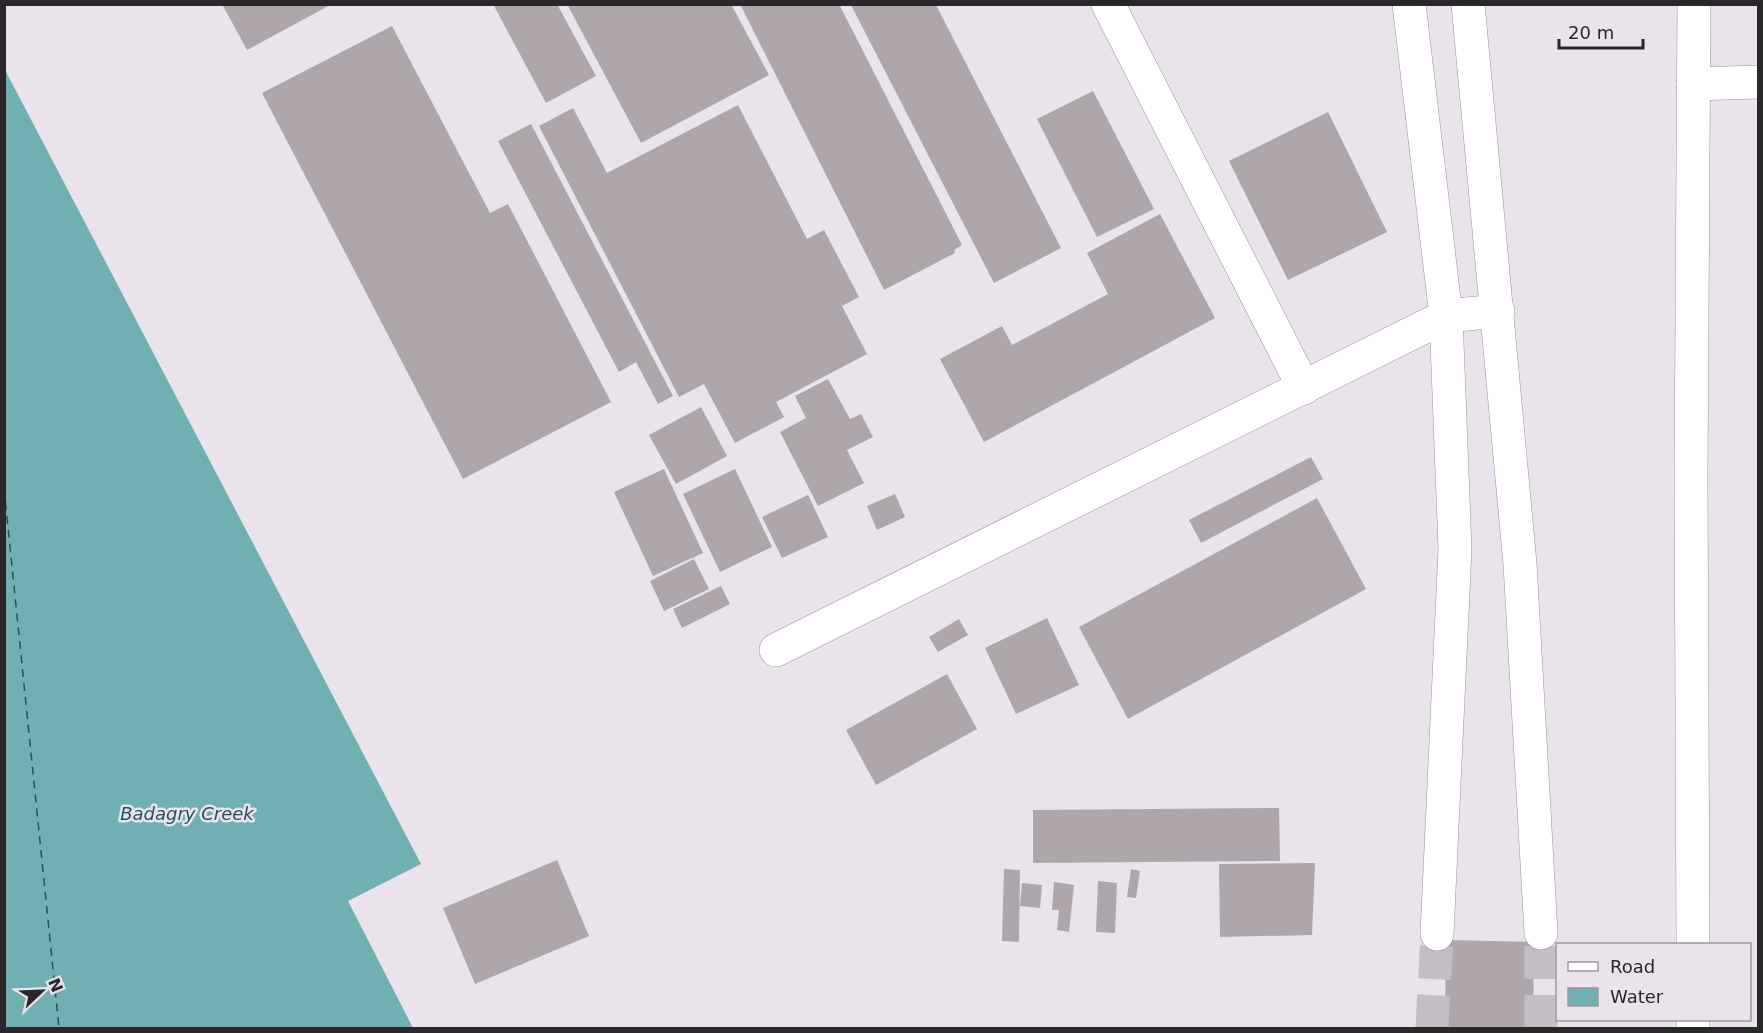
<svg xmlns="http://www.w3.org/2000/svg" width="1763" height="1033" viewBox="0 0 1763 1033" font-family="'DejaVu Sans',sans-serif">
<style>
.water{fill:#70b0b3}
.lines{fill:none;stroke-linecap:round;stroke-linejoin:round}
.ferry{stroke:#1e5558;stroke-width:1.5;stroke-dasharray:8 6;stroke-linecap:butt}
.building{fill:#afa6ac}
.minor-tunnel{stroke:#c4bdc4;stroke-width:33;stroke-dasharray:33 16;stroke-linecap:butt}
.minor-casing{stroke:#989199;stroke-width:34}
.minor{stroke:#fff;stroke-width:33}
.labels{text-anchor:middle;stroke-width:5;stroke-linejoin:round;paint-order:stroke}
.water-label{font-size:18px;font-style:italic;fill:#1e5558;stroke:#eae3eb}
</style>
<rect width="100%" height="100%" fill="#eae3eb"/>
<polygon class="water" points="4,68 421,864 348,901 413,1028 5,1028"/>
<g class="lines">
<polyline class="ferry" points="4,488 59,1028"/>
</g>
<g class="building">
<polygon points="222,4 332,4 247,50"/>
<polygon points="493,4 557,4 596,76 546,103"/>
<polygon points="567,4 731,4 769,75 641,143"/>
<polygon points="740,4 839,4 962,245 954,250 955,253 884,290"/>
<polygon points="851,5 936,5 1061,248 994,283"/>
<polygon points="392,26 490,213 508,204 611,402 463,479 262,93"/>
<polygon points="1093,91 1154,209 1097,237 1037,119"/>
<polygon points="738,105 807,239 824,230 859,297 842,306 867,354 776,402 784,417 735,443 704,384 679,397 539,126 573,108 607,173"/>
<polygon points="1328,112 1387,232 1288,280 1229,161"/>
<polygon points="531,124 673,396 658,404 636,362 619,372 498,141"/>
<polygon points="1160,214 1215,318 984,442 940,359 1002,326 1012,345 1108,294 1087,253"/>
<polygon points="828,379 850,419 861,414 873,437 847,450 864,483 818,506 780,432 806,418 795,396"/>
<polygon points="701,407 727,456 676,484 649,435"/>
<polygon points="1311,457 1323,479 1201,543 1189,520"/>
<polygon points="664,469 703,553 653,576 614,492"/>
<polygon points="735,469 772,547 720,572 683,494"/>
<polygon points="895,494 905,517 877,530 867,506"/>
<polygon points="808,495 828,537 782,558 762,517"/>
<polygon points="1317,498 1366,589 1128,719 1079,627"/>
<polygon points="694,559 709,589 664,611 650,581"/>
<polygon points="721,586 730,604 682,628 673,609"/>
<polygon points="1047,618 1079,685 1016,714 985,648"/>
<polygon points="959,619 968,635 938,652 929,637"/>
<polygon points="947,674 977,729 876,785 846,730"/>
<polygon points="1279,808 1280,861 1033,863 1033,810"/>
<polygon points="557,860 589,936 475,984 443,908"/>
<polygon points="1315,863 1312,935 1220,937 1219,864"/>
<polygon points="1004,869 1020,870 1019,942 1002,941"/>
<polygon points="1131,869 1140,871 1136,898 1127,897"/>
<polygon points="1098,881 1117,883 1115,933 1096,932"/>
<polygon points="1054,882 1074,885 1069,932 1057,930 1059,910 1052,910"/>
<polygon points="1022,883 1042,885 1040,908 1020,906"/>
<polygon points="1446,940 1534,942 1533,1028 1445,1028"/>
</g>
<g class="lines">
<g class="minor-tunnel">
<polyline points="1432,1028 1437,934"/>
<polyline points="1541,1028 1541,933"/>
</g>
<defs>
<g id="minor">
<polyline points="1108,4 1304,388"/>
<polyline points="1409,4 1446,316 1455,549 1437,934"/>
<polyline points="1468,4 1520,564 1541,933"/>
<polyline points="1693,84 1758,82"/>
<polyline points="776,650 1446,316 1498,311"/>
<polyline points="1693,944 1691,477 1694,4"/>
<polyline points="1693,1020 1693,1028"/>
</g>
</defs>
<use href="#minor" class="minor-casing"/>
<use href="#minor" class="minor"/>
</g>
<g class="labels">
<g class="water-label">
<text x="187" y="820">Badagry Creek</text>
</g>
</g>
<rect width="1763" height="1033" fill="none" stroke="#2a272a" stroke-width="12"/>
<rect x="1556" y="943" width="195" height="78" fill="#eae3eb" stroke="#9d989e" stroke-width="1.5"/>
<rect x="1568" y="962" width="30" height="9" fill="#ffffff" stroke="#9d989e" stroke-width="1.5"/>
<text x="1610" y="973" font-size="18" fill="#2a272a">Road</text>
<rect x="1568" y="988" width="30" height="18" fill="#70b0b3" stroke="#9d989e" stroke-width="1.5"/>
<text x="1610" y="1003" font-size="18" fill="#2a272a">Water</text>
<g transform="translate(42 991) rotate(67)" stroke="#eae3eb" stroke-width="4.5" paint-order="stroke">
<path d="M0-4.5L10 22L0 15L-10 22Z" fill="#2a272a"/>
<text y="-9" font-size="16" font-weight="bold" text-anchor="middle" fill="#2a272a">N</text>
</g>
<path d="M1559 39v9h84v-9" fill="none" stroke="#2a272a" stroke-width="3"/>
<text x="1568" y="39" font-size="18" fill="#2a272a" stroke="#eae3eb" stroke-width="4.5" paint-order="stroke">20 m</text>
</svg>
